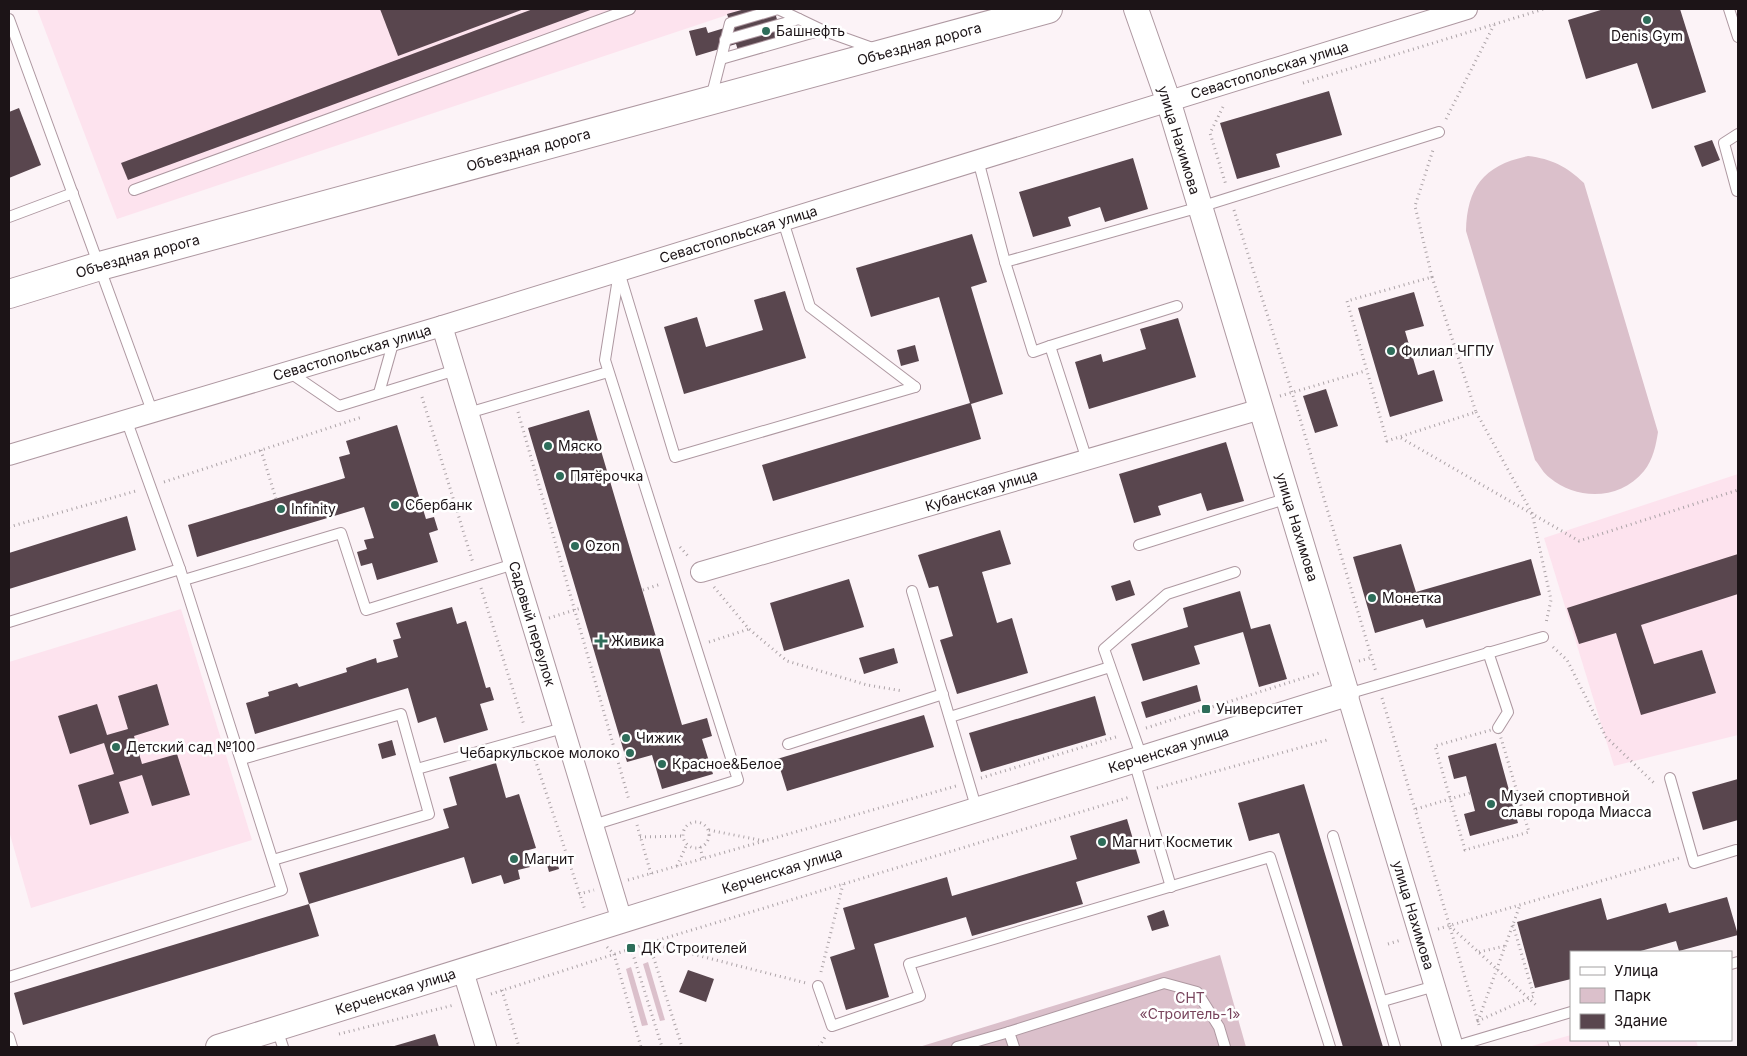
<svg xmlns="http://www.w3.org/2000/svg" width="1747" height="1056" viewBox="0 0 1747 1056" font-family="Inter,sans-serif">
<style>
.built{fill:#fde3ee}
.green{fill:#dbc0cb}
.building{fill:#59464e}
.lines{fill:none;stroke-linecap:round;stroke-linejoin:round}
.service-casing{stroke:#ae98a1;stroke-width:12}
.minor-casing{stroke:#ae98a1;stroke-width:22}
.tertiary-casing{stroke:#ae98a1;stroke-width:26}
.primary-casing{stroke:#ae98a1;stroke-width:30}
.path{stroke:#aca3a7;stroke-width:3;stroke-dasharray:1 4;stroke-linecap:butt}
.service{stroke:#fff;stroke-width:10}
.minor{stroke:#fff;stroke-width:20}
.tertiary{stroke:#fff;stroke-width:24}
.primary{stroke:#fff;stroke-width:28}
.poi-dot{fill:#2e6d5a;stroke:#fff;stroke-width:2}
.labels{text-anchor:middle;stroke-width:5;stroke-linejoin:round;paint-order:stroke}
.poi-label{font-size:14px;fill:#1c1417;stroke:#fff;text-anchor:start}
.street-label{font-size:14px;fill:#1c1417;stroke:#fff}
.park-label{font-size:14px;fill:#79455d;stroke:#fff}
</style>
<rect width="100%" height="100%" fill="#fcf3f7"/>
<g class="built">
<polygon points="37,9 745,9 117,219"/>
<polygon points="1738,474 1738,735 1614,766 1544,538"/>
<polygon points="181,609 252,840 31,908 9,831 9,662"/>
<polygon points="1571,1035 1571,1040 1696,1040 1698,1047 1528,1047"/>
</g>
<g class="green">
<path d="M 1528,156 C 1552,159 1566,166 1584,183 L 1658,432 C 1656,445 1653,460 1644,471 C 1620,500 1578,501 1550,478 C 1544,474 1540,466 1535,460 L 1466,231 C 1467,187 1484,165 1528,156 Z"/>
<polygon points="1220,955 1246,1047 919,1047"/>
<polygon points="648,962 665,1020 660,1021 643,964"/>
<polygon points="631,967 648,1025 642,1026 626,969"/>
</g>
<g class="building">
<polygon points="380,9 524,9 398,56"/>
<polygon points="533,9 593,9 128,180 121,163"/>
<polygon points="745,9 774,9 784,44 740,57 736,44 696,56 689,31 706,27 708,33 731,26 727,14"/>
<polygon points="1604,9 1680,9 1706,92 1652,109 1637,63 1586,79 1568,20"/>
<polygon points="1329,91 1342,135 1276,154 1280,167 1237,179 1220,123"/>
<polygon points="19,108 41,165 9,178 9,112"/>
<polygon points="1712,140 1720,160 1702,167 1694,146"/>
<polygon points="1133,158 1148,209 1105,222 1100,207 1068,217 1071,226 1033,237 1019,192"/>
<polygon points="972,234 987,282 971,287 1003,394 971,404 981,439 773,501 762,465 970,403 939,297 871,317 856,268"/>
<polygon points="785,291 806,358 684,394 664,327 697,317 706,347 763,330 754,300"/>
<polygon points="1414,292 1424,326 1405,331 1418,375 1434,370 1443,401 1390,417 1358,308"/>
<polygon points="1178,318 1196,377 1089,409 1075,362 1101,354 1103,362 1146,349 1140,329"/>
<polygon points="915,345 919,361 901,366 897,350"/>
<polygon points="1326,389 1338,426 1315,433 1303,396"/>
<polygon points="589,410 682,725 707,718 712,736 702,739 713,774 662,789 652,755 627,762 528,428"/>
<polygon points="397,425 426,519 434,517 438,530 429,533 438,562 377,580 372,563 361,566 357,552 367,549 364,540 374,538 364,507 197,557 188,525 345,478 339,457 350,454 346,441"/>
<polygon points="1226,442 1244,501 1207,511 1201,493 1158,506 1161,515 1134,523 1119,474"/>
<polygon points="127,516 136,550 9,589 9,553"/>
<polygon points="1000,530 1011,564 982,572 997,623 1012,618 1028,673 957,694 940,640 953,636 938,586 929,588 918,555"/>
<polygon points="1401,544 1416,592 1531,559 1541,595 1426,628 1423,619 1375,633 1353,557"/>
<polygon points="1738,554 1738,594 1641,625 1654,664 1702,650 1716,693 1641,715 1616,633 1579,644 1567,608"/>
<polygon points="849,579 864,627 784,651 770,603"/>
<polygon points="1130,580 1135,595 1116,601 1111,586"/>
<polygon points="1240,591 1251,629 1270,624 1287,679 1259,687 1243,632 1194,646 1200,664 1143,681 1131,644 1188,627 1183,608"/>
<polygon points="452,607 457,624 466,621 486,688 490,687 494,700 480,704 488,730 444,743 436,717 418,723 408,688 255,734 246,703 269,696 268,692 297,683 299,687 347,672 346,668 376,658 377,663 398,657 393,640 401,638 396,623"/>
<polygon points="894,648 898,663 864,674 859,658"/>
<polygon points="157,684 169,725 134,736 142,764 177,754 190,795 152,806 142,775 119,782 129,813 90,825 78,785 114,774 104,743 70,754 58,716 97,704 107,735 128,729 118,696"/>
<polygon points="1197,685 1201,701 1146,718 1141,702"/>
<polygon points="1095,696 1106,735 981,772 969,733"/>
<polygon points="924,715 934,747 787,791 777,759"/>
<polygon points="392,740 396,755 382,759 378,744"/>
<polygon points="1496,743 1518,823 1470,836 1464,814 1475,811 1466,776 1454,779 1448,756"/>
<polygon points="496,763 506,798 519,794 536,848 525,851 530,867 518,870 520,879 504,884 501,875 472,884 464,857 309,904 299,873 449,828 443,809 457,805 449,777"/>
<polygon points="1738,779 1738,820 1703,830 1692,792"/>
<polygon points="1304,784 1383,1047 1343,1047 1279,833 1249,841 1238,803"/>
<polygon points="1127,819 1140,863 1076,882 1083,904 972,936 966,917 874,944 889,997 846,1010 830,957 855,949 843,908 947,877 952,896 1077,859 1070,836"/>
<polygon points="556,858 559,869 549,872 546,861"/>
<polygon points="1727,897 1738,935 1679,951 1676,941 1637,952 1571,952 1571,979 1535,988 1517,922 1601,898 1607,920 1666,903 1669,913"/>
<polygon points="309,904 319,936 23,1025 14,993"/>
<polygon points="1164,910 1169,926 1152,931 1147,916"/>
<polygon points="688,970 714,979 706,1002 679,992"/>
<polygon points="435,1034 439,1047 391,1047"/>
</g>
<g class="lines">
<defs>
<g id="service">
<polyline points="1729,9 1738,37"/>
<polyline points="9,19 152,411"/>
<polyline points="725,40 799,19"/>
<polyline points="721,59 822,30"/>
<polyline points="711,98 730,23 778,9 822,30 875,49"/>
<polyline points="978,160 1005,262 1033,352 1050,346 1087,460"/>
<polyline points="134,190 630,9"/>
<polyline points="1737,191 1724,143 1738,134"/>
<polyline points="9,217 73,193"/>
<polyline points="783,221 810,307 915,387"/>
<polyline points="1005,262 1200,207 1439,132"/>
<polyline points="620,275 675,457 915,387"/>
<polyline points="1050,346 1177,306"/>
<polyline points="289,372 339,406 456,370"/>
<polyline points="379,393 394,340"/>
<polyline points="468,413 608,372"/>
<polyline points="1139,545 1288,498"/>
<polyline points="184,580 341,533 366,610 514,564"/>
<polyline points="912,591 977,810"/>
<polyline points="9,622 180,569 126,419"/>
<polyline points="1488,652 1508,712 1498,728"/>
<polyline points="1347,694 1543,637"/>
<polyline points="950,717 1110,667"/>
<polyline points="788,744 943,694"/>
<polyline points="1142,758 1104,649 1167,594 1235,572"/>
<polyline points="242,759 401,714 429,814 273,860"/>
<polyline points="1134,761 1171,887"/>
<polyline points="417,769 563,728"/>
<polyline points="1670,778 1694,863 1736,850"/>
<polyline points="593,825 738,780 605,360 619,272"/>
<polyline points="1333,836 1395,1047"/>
<polyline points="1731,964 1738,962"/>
<polyline points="9,977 282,890 180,569"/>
<polyline points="818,986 832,1026 920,996 909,964 1270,857 1330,1047"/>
<polyline points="1383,1001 1435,986"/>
<polyline points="277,1029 283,1047"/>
<polyline points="9,1037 12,1047"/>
<polyline points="1613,1040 1615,1047"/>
<polyline points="957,1047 1009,1032"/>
<polyline points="1014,1047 1009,1032 1164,983 1197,992 1219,1027 1225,1047"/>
<polyline points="1453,1047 1571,1012"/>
</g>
<g id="minor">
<path id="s1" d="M 442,326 L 622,921"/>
<path id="s2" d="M 9,455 L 442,326 L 1467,9"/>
<path id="s3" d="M 701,572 L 1261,409"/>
<path id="s4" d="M 1347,694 L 1453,1047"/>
<polyline points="463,971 486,1047"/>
</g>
<g id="tertiary">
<path id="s5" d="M 218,1047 L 1347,694 L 1168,100 L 1136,9"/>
</g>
<g id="primary">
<path id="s6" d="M 9,294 L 100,266 L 1048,9"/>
</g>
</defs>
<use href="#service" class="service-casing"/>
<use href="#minor" class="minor-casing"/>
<use href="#tertiary" class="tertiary-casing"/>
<use href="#primary" class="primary-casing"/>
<g class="path">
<polyline points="1303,83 1544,9"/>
<polyline points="1223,107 1210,133 1226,185"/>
<polyline points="1446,119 1494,25"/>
<polyline points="1234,210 1292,392 1376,672"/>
<polygon points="1432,277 1476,412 1387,441 1347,301"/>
<polyline points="1432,277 1415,206 1433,150"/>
<polyline points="1280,396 1365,371"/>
<polyline points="422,397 473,563"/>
<polyline points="518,412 629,800"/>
<polyline points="1476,412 1532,513 1551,600 1546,623"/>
<polyline points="1401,438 1579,541 1738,490"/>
<polyline points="261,450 276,499"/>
<polyline points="164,482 362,417"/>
<polyline points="9,527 136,491"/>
<polyline points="680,547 689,557"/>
<polyline points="714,587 749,629 787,661 867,685 903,691"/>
<polyline points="481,588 524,725"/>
<polyline points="643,590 661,584"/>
<polyline points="549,618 581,608"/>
<polyline points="709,642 749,629"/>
<polyline points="1553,647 1567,660 1606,737 1654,783"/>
<polyline points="1359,661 1373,657"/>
<polyline points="1382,698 1479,1025"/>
<polyline points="1146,728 1319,673"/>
<polygon points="1498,728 1529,832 1465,850 1435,746"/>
<polyline points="532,750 585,910"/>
<polyline points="981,778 1119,736"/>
<polyline points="1157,788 1327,740"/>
<polyline points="1416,809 1470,793"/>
<circle cx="696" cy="835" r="13"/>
<polyline points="637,825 651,874"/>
<polyline points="709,830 764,841"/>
<polyline points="640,837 683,836"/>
<polyline points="700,847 703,858"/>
<polyline points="677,866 687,844"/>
<polyline points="628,880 956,786"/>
<polyline points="579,894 594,890"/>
<polyline points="1513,925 1534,996 1478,1021 1520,905"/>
<polyline points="1450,926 1537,1006"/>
<polyline points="1438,929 1679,858"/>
<polyline points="649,943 806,983"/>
<polyline points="649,943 682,1047"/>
<polyline points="1388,944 1401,940"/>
<polyline points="607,947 614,954 641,1047"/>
<polyline points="631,948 662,1047"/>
<polyline points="1479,952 1505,946"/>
<polyline points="821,972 843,884"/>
<polyline points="502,990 519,1047"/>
<polyline points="491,994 649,943 1130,797"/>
<polyline points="339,1034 454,1005"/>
<polyline points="819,1047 825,1037"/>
</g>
<use href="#service" class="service"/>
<use href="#minor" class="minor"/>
<use href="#tertiary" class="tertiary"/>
<use href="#primary" class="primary"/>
</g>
<g class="poi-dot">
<circle cx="1647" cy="20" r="5"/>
<circle cx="766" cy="31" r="5"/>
<circle cx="1391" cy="351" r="5"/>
<circle cx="548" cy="446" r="5"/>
<circle cx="560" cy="476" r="5"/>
<circle cx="395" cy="505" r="5"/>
<circle cx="281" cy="509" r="5"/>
<circle cx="575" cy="546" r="5"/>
<circle cx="1372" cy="598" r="5"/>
<path d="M598.5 633.5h5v5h5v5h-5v5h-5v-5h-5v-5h5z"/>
<rect x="1201" y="704" width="10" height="10" rx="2.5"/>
<circle cx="626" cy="738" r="5"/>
<circle cx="116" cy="747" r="5"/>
<circle cx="630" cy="753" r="5"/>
<circle cx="662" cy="764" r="5"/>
<circle cx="1491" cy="804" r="5"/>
<circle cx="1102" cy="842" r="5"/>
<circle cx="514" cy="859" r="5"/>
<rect x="626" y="943" width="10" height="10" rx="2.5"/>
</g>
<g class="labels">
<g class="poi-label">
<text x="776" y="36">Башнефть</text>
<text x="1647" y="41" text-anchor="middle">Denis Gym</text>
<text x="1401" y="356">Филиал ЧГПУ</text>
<text x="558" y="451">Мяско</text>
<text x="570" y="481">Пятёрочка</text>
<text x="405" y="510">Сбербанк</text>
<text x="291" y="514">Infinity</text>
<text x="585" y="551">Ozon</text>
<text x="1382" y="603">Монетка</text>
<text x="611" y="646">Живика</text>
<text x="1216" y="714">Университет</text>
<text x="636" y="743">Чижик</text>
<text x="126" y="752">Детский сад №100</text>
<text x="620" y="758" text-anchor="end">Чебаркульское молоко</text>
<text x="672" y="769">Красное&amp;Белое</text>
<text x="1501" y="801">Музей спортивной<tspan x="1501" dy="16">славы города Миасса</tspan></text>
<text x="1112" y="847">Магнит Косметик</text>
<text x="524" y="864">Магнит</text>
<text x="641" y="953">ДК Строителей</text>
</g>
<g class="street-label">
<text dy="5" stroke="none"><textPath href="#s6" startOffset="944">Объездная дорога</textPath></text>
<text dy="5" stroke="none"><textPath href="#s2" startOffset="1318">Севастопольская улица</textPath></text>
<text transform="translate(1179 140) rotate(73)" y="5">улица Нахимова</text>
<text dy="5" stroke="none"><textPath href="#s6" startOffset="539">Объездная дорога</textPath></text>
<text dy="5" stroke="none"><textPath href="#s2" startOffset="762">Севастопольская улица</textPath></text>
<text dy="5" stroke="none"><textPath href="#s6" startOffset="134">Объездная дорога</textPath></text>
<text dy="5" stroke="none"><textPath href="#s2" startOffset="358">Севастопольская улица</textPath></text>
<text dy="5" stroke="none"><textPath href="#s3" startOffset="292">Кубанская улица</textPath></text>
<text transform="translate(1297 527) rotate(73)" y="5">улица Нахимова</text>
<text dy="5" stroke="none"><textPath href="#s1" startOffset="311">Садовый переулок</textPath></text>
<text dy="5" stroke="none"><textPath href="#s5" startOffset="996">Керченская улица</textPath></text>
<text dy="5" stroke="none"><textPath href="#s5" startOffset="591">Керченская улица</textPath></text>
<text dy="5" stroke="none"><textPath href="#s4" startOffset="231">улица Нахимова</textPath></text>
<text dy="5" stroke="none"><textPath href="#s5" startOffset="186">Керченская улица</textPath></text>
</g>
<g class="park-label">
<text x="1190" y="1003">СНТ<tspan x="1190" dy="16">«Строитель-1»</tspan></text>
</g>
</g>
<rect width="1747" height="1056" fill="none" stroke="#1c1417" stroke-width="20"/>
<rect x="1570" y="951" width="162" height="90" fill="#ffffff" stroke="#a4a1a2"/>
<rect x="1580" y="967" width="25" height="8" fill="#ffffff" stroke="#a4a1a2"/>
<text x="1614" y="976" font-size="15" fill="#1c1417">Улица</text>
<rect x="1580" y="988" width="25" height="15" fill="#dbc0cb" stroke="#a4a1a2"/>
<text x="1614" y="1001" font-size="15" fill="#1c1417">Парк</text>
<rect x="1580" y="1014" width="25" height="15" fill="#59464e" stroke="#a4a1a2"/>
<text x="1614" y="1026" font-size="15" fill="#1c1417">Здание</text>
</svg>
